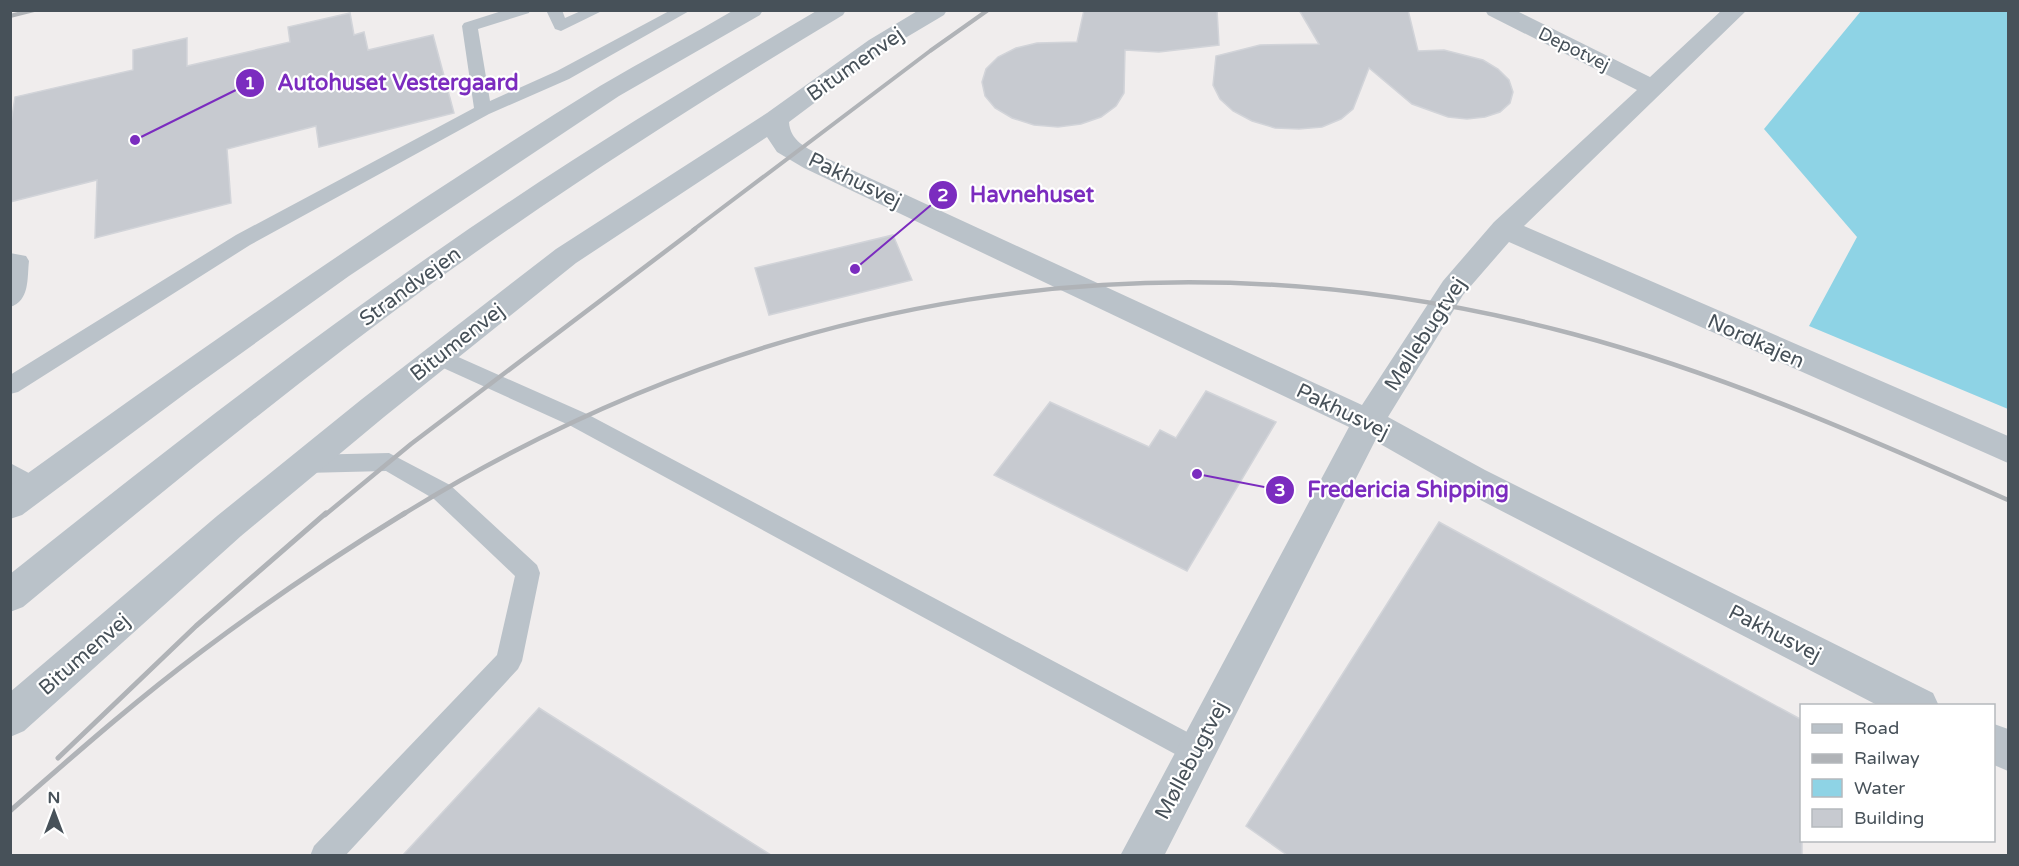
<svg xmlns="http://www.w3.org/2000/svg" width="2019" height="866" viewBox="0 0 2019 866" font-family="'Varela Round',sans-serif">
<style>
.water{fill:#8ed3e5}
.building{fill:#c7cad0;stroke:#d2d4d9;stroke-width:1.5}
.lines{fill:none;stroke-linecap:round;stroke-linejoin:round}
.service{fill:#bac2c9;fill-rule:evenodd}
.minor{fill:#bac2c9;fill-rule:evenodd}
.tertiary{fill:#bac2c9;fill-rule:evenodd}
.rail-far2{stroke:#b0b3b7;stroke-width:4}
.rail-far1{stroke:#b0b3b7;stroke-width:4.5}
.rail{stroke:#b0b3b7;stroke-width:5}
.labels{text-anchor:middle;stroke-width:4.5;stroke-linejoin:round;paint-order:stroke}
.far-street-label{font-size:18px;fill:#475159;stroke:#fff}
.street-label{font-size:21px;fill:#475159;stroke:#fff}
.leader{fill:none;stroke:#7b2cbf;stroke-width:2}
.callout-dot{fill:#7b2cbf;stroke:#fff;stroke-width:2}
.mark-label{font-size:18px;text-anchor:middle;font-weight:bold;fill:#fff}
.callout-label{font-size:22px;text-anchor:middle;font-weight:bold;fill:#7b2cbf;stroke:#fff;stroke-width:4.5;stroke-linejoin:round;paint-order:stroke}
</style>
<rect width="100%" height="100%" fill="#f0eded"/>
<polygon class="water" points="1861,11 2008,11 2008,409 1809,326 1857,237 1764,129"/>
<g class="building">
<polygon points="1084,10 1217,10 1219,45 1159,52 1125,50 1124,93 1116,106 1101,117 1081,124 1058,127 1034,125 1012,118 995,108 985,96 982,82 986,69 998,57 1016,48 1037,43 1077,42"/>
<polygon points="1299,10 1408,10 1418,51 1444,50 1483,60 1498,69 1509,80 1513,92 1510,103 1500,112 1485,117 1467,119 1448,117 1412,104 1369,68 1353,109 1341,119 1322,127 1299,129 1275,128 1252,121 1233,111 1220,99 1213,85 1216,56 1260,45 1319,44"/>
<polygon points="350,13 354,35 364,32 368,50 433,35 454,113 319,147 316,126 227,149 231,203 95,238 97,180 10,202 10,130 15,97 133,70 133,50 187,38 187,66 290,42 288,27"/>
<polygon points="893,235 912,280 769,315 755,268"/>
<polygon points="1206,391 1276,422 1187,571 994,475 1050,402 1149,447 1160,430 1176,438"/>
<polygon points="1439,522 1802,720 1802,855 1287,855 1246,826"/>
<polygon points="539,708 771,855 403,855"/>
</g>
<g class="lines">
<g class="service">
<polygon points="505,10 530,10 529,13 478,29 490,101 557,71 671,10 691,10 569,79 489,114 250,245 18,392 10,394 10,375 236,235 474,108 462,26 464,23"/>
<polygon points="546,10 562,10 565,18 583,10 604,10 561,31 555,29"/>
<path d="M 10,253 L 26,256 L 29,261 C 27,278 30,301 10,307 Z"/>
<polygon points="438,348 587,414 1206,742 1210,751 1206,760 1196,764 1186,760 571,426 430,362 427,356 430,350"/>
<polygon points="389,453 450,485 537,565 540,573 522,661 518,669 345,856 310,856 314,846 497,655 515,576 434,499 386,471 305,473 297,471 294,464 297,457 305,455"/>
<polygon points="10,463 42,480 46,487 42,494 34,497 10,484"/>
</g>
<g class="minor">
<path d="M 919,10 L 947,10 L 944,15 L 885,50 L 789,122 C 790,141 807,148 822,156 L 1362,405 L 1443,281 L 1494,222 L 1637,90 L 1488,15 L 1485,10 L 1515,10 L 1650,77 L 1722,10 L 1747,10 L 1524,226 L 2008,436 L 2008,463 L 1509,242 L 1463,295 L 1388,417 L 1485,470 L 1933,693 L 1939,706 L 1879,706 L 1461,490 L 1375,441 L 1164,856 L 1120,856 L 1349,427 L 804,168 L 777,152 L 767,137 L 576,263 L 384,417 L 241,536 L 24,731 L 10,737 L 10,692 L 217,516 L 362,399 L 556,249 L 767,113 L 869,40 Z"/>
<polygon points="1994,724 2008,729 2008,771 1994,765"/>
</g>
<g class="tertiary">
<path d="M 734,10 L 763,10 L 760,15 L 619,96 L 349,276 L 190,390 L 22,515 L 10,519 L 10,486 C 203,347 398,211 600,86 C 644,60 690,36 734,10 Z"/>
<path d="M 818,10 L 846,10 L 843,15 C 705,98 569,185 438,279 C 295,383 159,494 23,607 L 10,612 L 10,574 C 143,468 277,363 417,265 C 546,174 681,91 818,10 Z"/>
</g>
<g class="rail-far2">
<polyline points="10,16 34,10"/>
<polyline points="693,230 930,51 988,10"/>
</g>
<g class="rail-far1">
<polyline points="325,515 411,444 695,229"/>
<path d="M 402,515 C 762,292 1162,224 1573,334 C 1723,374 1866,437 2008,500"/>
</g>
<g class="rail">
<polyline points="58,758 196,626 326,513"/>
<path d="M 10,811 C 73,756 135,701 202,651 C 267,602 335,556 405,513"/>
</g>
</g>
<g class="labels">
<g class="far-street-label">
<text transform="translate(1574 49) rotate(26)" y="6">Depotvej</text>
</g>
<g class="street-label">
<text transform="translate(855 64) rotate(-35)" y="7">Bitumenvej</text>
<text transform="translate(855 180) rotate(26)" y="7">Pakhusvej</text>
<text transform="translate(410 286) rotate(-36)" y="7">Strandvejen</text>
<text transform="translate(1425 334) rotate(-57)" y="7">Møllebugtvej</text>
<text transform="translate(1756 341) rotate(24)" y="7">Nordkajen</text>
<text transform="translate(457 342) rotate(-38)" y="7">Bitumenvej</text>
<text transform="translate(1343 411) rotate(26)" y="7">Pakhusvej</text>
<text transform="translate(1775 633) rotate(27)" y="7">Pakhusvej</text>
<text transform="translate(84 654) rotate(-41)" y="7">Bitumenvej</text>
<text transform="translate(1191 760) rotate(-62)" y="7">Møllebugtvej</text>
</g>
</g>
<path class="leader" d="M135 140L250 83M855 269L943 195M1197 474L1280 490"/>
<g class="callout-dot">
<circle cx="135" cy="140" r="6"/>
<circle cx="855" cy="269" r="6"/>
<circle cx="1197" cy="474" r="6"/>
<circle cx="250" cy="83" r="15"/>
<circle cx="943" cy="195" r="15"/>
<circle cx="1280" cy="490" r="15"/>
</g>
<g class="mark-label">
<text x="250" y="89">1</text>
<text x="943" y="201">2</text>
<text x="1280" y="496">3</text>
</g>
<g class="callout-label">
<text x="398" y="90">Autohuset Vestergaard</text>
<text x="1032" y="202">Havnehuset</text>
<text x="1408" y="497">Fredericia Shipping</text>
</g>
<rect width="2019" height="866" fill="none" stroke="#475159" stroke-width="24"/>
<rect x="1800" y="704" width="195" height="138" fill="#ffffff" stroke="#b5b9bd" stroke-width="1.5"/>
<rect x="1812" y="724" width="30" height="9" fill="#bac2c9" stroke="#b5b9bd" stroke-width="1.5"/>
<text x="1854" y="734" font-size="18" fill="#475159">Road</text>
<rect x="1812" y="754" width="30" height="9" fill="#b0b3b7" stroke="#b5b9bd" stroke-width="1.5"/>
<text x="1854" y="764" font-size="18" fill="#475159">Railway</text>
<rect x="1812" y="779" width="30" height="18" fill="#8ed3e5" stroke="#b5b9bd" stroke-width="1.5"/>
<text x="1854" y="794" font-size="18" fill="#475159">Water</text>
<rect x="1812" y="809" width="30" height="18" fill="#c7cad0" stroke="#b5b9bd" stroke-width="1.5"/>
<text x="1854" y="824" font-size="18" fill="#475159">Building</text>
<g transform="translate(54 812)" stroke="#ffffff" stroke-width="4.5" paint-order="stroke">
<path d="M0-4.5L10 22L0 15L-10 22Z" fill="#475159"/>
<text y="-9" font-size="16" font-weight="bold" text-anchor="middle" fill="#475159">N</text>
</g>
</svg>
